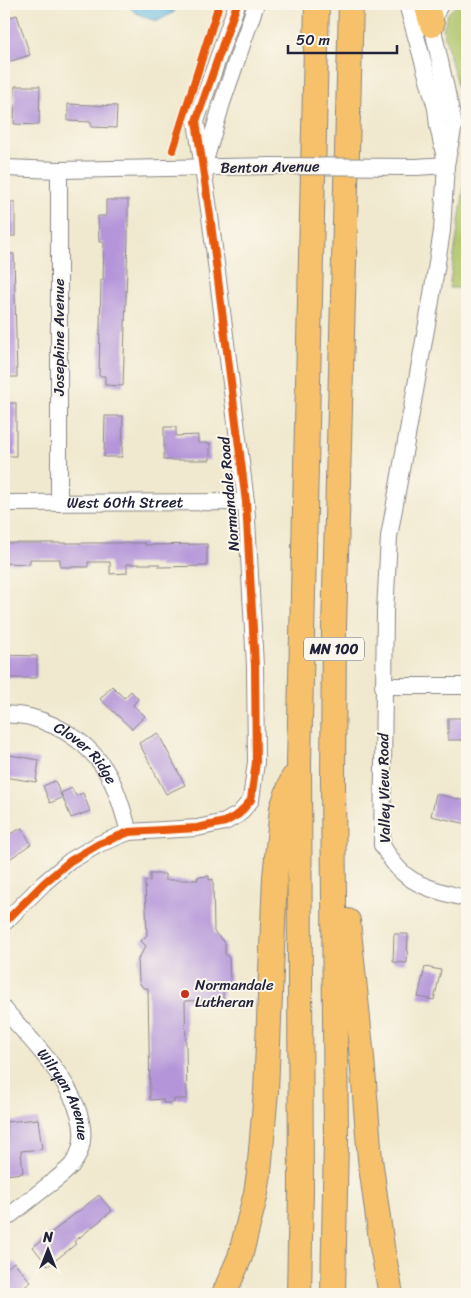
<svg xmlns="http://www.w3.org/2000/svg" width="471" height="1298" viewBox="0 0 471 1298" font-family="Sriracha,sans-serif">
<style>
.green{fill:#acc165;stroke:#677250}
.water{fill:#64bae1;stroke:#436e8e}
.building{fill:#b495d9}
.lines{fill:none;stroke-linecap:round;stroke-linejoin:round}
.minor-casing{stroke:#898685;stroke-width:18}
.highway-casing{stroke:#898685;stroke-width:26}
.minor{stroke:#fff;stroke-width:16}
.highway{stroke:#f6c16b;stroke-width:24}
.minor-bridge-casing{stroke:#898685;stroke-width:18;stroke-linecap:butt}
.minor-bridge{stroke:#fff;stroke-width:16}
.cycleway-casing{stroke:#fbf7ec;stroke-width:11}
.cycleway{stroke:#e8590c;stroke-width:8}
.poi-dot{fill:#c8321e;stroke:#fbf7ec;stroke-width:2}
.labels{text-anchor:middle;stroke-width:4;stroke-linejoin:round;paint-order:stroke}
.shield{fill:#fbf7ec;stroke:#636270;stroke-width:1}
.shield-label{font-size:14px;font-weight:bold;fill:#22223b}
.street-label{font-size:15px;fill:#22223b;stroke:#fbf7ec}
.poi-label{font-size:15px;fill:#22223b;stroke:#fbf7ec;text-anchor:start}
</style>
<rect width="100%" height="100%" fill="#fbf7ec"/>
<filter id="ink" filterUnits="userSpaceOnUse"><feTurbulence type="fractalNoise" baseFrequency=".02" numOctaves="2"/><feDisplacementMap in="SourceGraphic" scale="10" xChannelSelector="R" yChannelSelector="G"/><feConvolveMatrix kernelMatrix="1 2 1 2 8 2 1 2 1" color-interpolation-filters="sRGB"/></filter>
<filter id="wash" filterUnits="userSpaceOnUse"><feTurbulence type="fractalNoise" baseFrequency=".0096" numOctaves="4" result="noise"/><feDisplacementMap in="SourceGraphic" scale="20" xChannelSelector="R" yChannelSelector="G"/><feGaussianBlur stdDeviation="1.12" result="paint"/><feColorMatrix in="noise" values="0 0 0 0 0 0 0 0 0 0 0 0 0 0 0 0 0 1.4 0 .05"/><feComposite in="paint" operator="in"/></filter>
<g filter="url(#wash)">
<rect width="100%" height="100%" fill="#f0e9cf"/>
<g class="green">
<polygon points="458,4 467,4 467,135 463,109 443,29 448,13"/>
<polygon points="467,168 467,288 449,288"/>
</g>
<path class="water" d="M 126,4 L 179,4 L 174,12 L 158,21 C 144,18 136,14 126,4 Z"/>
<g id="blocks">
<g class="building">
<polygon points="17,15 30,55 8,62 4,48 4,19"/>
<polygon points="15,86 40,86 39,125 14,124"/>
<polygon points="68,104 117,106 116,128 91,127 91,122 68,121"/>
<polygon points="106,200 128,200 128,238 123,386 105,385 105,376 99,376 101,280 103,280 104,242 99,242 98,216 106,216"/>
<rect x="4" y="202" width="11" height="34"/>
<polygon points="4,254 14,254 17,377 4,377"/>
<rect x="4" y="403" width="12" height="53"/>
<polygon points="105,416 123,416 122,457 104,457"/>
<polygon points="164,427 176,427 176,436 198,435 198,443 210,443 210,460 164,460"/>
<polygon points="4,543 145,543 145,545 207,544 207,566 159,567 159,564 127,564 127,573 110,574 110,562 88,562 88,567 60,567 60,559 30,559 30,564 4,563"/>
<polygon points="4,655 37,656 37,678 4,678"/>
<polygon points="112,686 124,698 131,691 138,699 133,705 145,716 132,729 100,699"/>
<rect x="448" y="718" width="19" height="22"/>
<polygon points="158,733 185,785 166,794 139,743"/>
<polygon points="4,754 39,760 36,782 4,777"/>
<polygon points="55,781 62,798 50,803 43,786"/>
<polygon points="72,788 76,796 83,793 90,811 71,818 61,793"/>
<polygon points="436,794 467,801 467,824 431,816"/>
<polygon points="22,828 31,844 4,863 4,837"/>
<polygon points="150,874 165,874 165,880 198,880 197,877 209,876 209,880 213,879 214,932 225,943 225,954 229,958 230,980 223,987 223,1000 185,1001 187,1099 174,1099 174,1103 163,1103 163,1099 150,1100 148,988 143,988 139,982 138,959 146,946 141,941 147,935 145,881 150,881"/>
<polygon points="394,934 408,934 407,963 393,962"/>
<polygon points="425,967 441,970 434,1000 418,997"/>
<polygon points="38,1119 42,1149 21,1151 23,1173 4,1175 4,1142 8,1142 6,1122"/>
<polygon points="99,1195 112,1211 74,1242 76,1244 48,1266 33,1247"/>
<polygon points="14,1262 31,1282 22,1289 27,1294 4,1294 4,1270"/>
</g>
</g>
</g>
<g filter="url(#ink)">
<use href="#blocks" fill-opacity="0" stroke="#898685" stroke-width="1"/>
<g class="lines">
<defs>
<g id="minor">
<polyline points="407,4 436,108 438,126 445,158"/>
<path d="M 441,4 L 438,8 L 432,25 L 454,125 L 446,165 L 442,231 L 430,307 L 389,537 L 385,612 L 382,845 C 388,855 394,866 403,873 C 419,888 447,893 467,899"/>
<polyline points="205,161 222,103 256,4"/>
<polyline points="416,167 446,165"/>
<polyline points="4,168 59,170 272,166"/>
<path id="s1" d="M 4,503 L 246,502"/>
<polyline points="59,503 59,170"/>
<polyline points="383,686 467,686"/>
<path id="s2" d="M 4,714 C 12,715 22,715 30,717 C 64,726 94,747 110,778 C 119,794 124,815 129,832"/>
<polyline points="4,923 44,883 70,861 99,844 129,832 197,828 225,822 239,814 251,800 256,762 255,666 246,502 210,216 196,121 237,4"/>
<path id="s3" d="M 4,1009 C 34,1044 110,1116 72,1165 C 65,1173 55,1180 46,1187 C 32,1198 18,1209 4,1220"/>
</g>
<g id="highway">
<polyline points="426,4 432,25"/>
<polyline points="348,921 362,1058 370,1159 382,1247 391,1294"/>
<polyline points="224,1294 240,1257 256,1193 259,1173 266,1091 275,877 282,808 293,778"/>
<polyline points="299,1294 301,1189 299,762 317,4"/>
<polyline points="333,1294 336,1140 333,780 334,628 351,4"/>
</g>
</defs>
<use href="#minor" class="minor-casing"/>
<use href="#highway" class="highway-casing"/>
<use href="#minor" class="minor"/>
<use href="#highway" class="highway"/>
<defs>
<polyline id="minor-bridge" points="272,166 416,167"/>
</defs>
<use href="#minor-bridge" class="minor-bridge-casing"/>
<use href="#minor-bridge" class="minor-bridge"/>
<defs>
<g id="cycleway">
<polyline points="173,150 219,4"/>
<polyline points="4,923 44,883 70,861 99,844 129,832 197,828 225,822 239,814 251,800 256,762 255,666 246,502 210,216 196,121 237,4"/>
</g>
</defs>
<use href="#cycleway" class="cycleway-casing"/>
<use href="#cycleway" class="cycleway"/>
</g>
</g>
<circle class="poi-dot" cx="185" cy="994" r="5"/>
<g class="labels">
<rect class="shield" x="304" y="637.5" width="60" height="23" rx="4"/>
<g class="shield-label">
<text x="334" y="654">MN 100</text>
</g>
<g class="street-label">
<text transform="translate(270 167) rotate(-1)" y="5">Benton Avenue</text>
<text transform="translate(59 337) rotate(-90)" y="5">Josephine Avenue</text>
<text transform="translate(229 494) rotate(-95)" y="5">Normandale Road</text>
<text dy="5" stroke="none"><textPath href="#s1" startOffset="121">West 60th Street</textPath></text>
<text dy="5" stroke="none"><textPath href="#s2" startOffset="94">Clover Ridge</textPath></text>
<text transform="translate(384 788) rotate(-91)" y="5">Valley View Road</text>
<text dy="5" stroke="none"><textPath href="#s3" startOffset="106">Wilryan Avenue</textPath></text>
</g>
<g class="poi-label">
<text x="195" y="990">Normandale<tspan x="195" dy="17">Lutheran</tspan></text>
</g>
</g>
<rect width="471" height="1298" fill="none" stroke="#fbf7ec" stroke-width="20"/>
<g transform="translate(48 1250)" stroke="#fbf7ec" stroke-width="4" paint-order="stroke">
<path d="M0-4L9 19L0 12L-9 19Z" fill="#22223b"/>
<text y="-8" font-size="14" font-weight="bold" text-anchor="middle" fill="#22223b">N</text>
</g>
<path d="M288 45v8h109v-8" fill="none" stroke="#22223b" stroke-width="2.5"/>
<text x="296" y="45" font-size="15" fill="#22223b" stroke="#fbf7ec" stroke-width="4" paint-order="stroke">50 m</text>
</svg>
